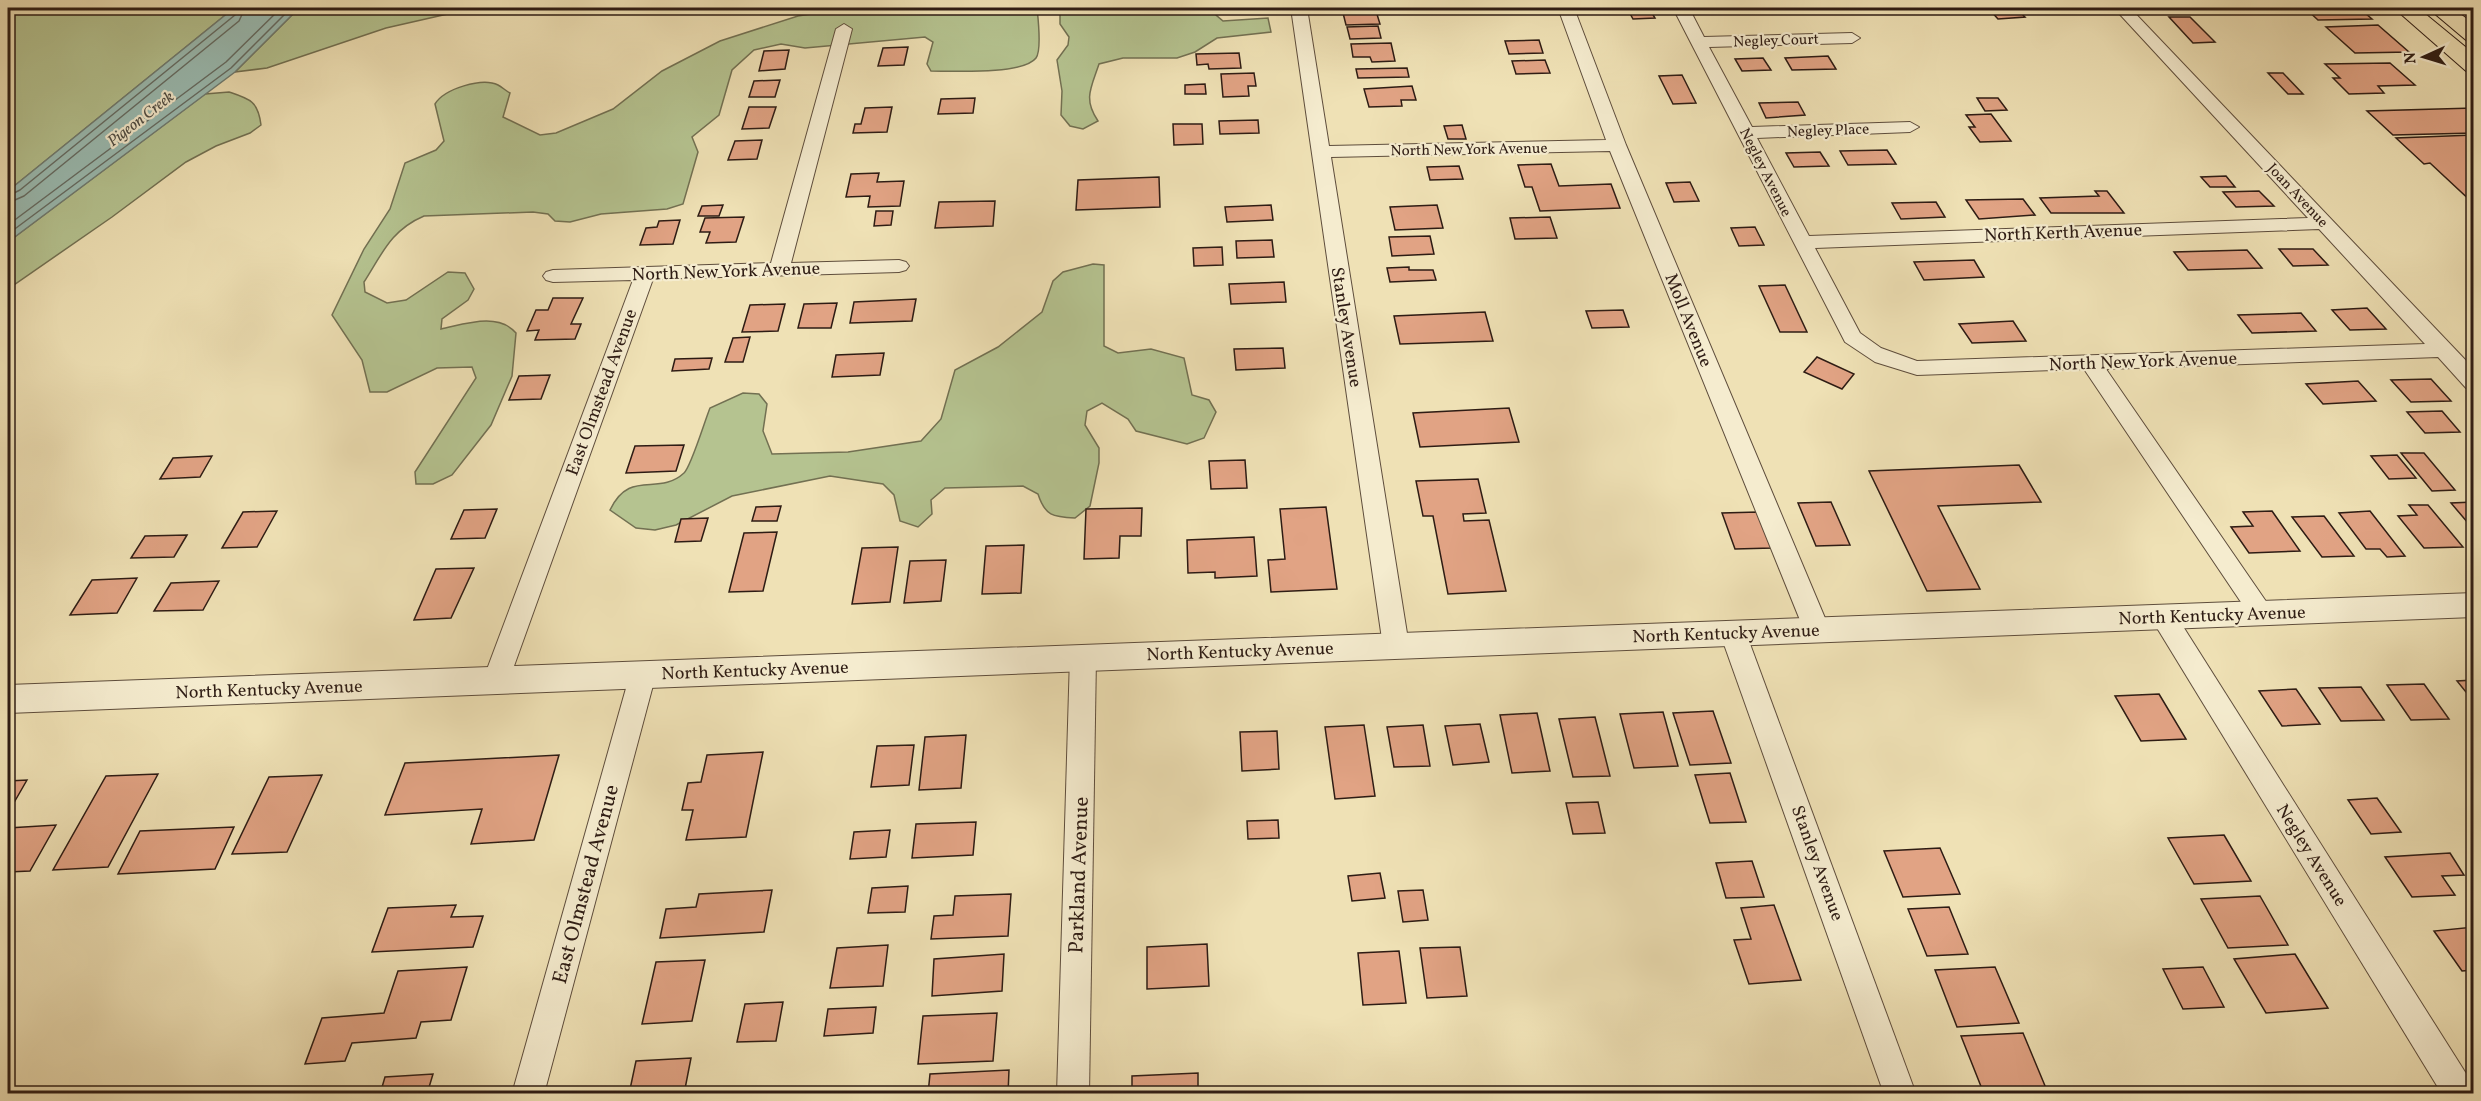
<svg xmlns="http://www.w3.org/2000/svg" width="2481" height="1101" viewBox="0 0 2481 1101" font-family="Vollkorn,serif">
<style>
.green{fill:#b5c390;stroke:#727052;stroke-width:1.5}
.water{fill:#9abcb3;stroke:#6f7c73;stroke-width:1.5}
.lines{fill:none;stroke-linecap:round;stroke-linejoin:round}
.shore{stroke:#646c64;stroke-width:1.5}
.building{fill:#e1a384;stroke:#2e1c14;stroke-width:1.5}
.minor-casing{stroke:#5e4d3c;stroke-width:2}
.tertiary-casing{stroke:#5e4d3c;stroke-width:2}
.primary-casing{stroke:#2e1c14;stroke-width:2}
.minor{fill:#f5eccf;fill-rule:evenodd}
.tertiary{fill:#f5eccf;fill-rule:evenodd}
.primary{fill:#efe1b5;fill-rule:evenodd}
.labels{text-anchor:middle;stroke-width:4.5;stroke-linejoin:round;paint-order:stroke}
.far-street-label{font-size:15px;fill:#2e1c14;stroke:#f5eccf}
.far-water-label{font-size:16px;font-style:italic;fill:#4e4c44;stroke:#f5eccf}
.street-label{font-size:18px;fill:#2e1c14;stroke:#f5eccf}
.near-street-label{font-size:21px;fill:#2e1c14;stroke:#f5eccf}
</style>
<rect width="100%" height="100%" fill="#efe1b5"/>
<filter id="stains"><feTurbulence type="fractalNoise" baseFrequency=".00333" numOctaves="4"/><feColorMatrix values="0 0 0 0 .2 0 0 0 0 .09 0 0 0 0 .02 0 0 0 .5 -.17"/></filter>
<radialGradient id="worn" r=".72"><stop offset=".6" stop-color="#630" stop-opacity="0"/><stop offset="1" stop-color="#630" stop-opacity=".3"/></radialGradient>
<g class="green">
<polygon points="8,8 234,8 8,191"/>
<polygon points="299,8 474,8 386,28 267,68 235,72"/>
<path d="M 850,8 L 1037,8 C 1038,18 1042,50 1036,58 C 1023,75 952,71 931,71 L 927,64 L 933,42 L 925,37 L 805,48 L 781,44 L 754,50 L 732,70 L 719,115 L 692,137 L 698,152 L 683,204 L 667,209 L 601,214 L 570,222 L 555,221 L 548,214 L 533,212 L 424,216 C 391,230 382,254 364,282 L 365,292 L 387,303 L 406,300 L 448,272 L 465,273 L 474,289 L 468,300 L 442,319 L 441,329 C 465,324 498,312 516,333 L 512,376 L 491,425 L 452,475 L 433,484 L 416,484 L 415,472 L 476,378 L 472,367 L 437,368 L 387,392 L 370,392 L 362,360 L 332,315 L 364,249 L 390,209 L 405,163 L 436,150 L 444,141 L 435,104 C 444,89 482,77 498,85 C 502,87 506,91 510,93 L 503,117 L 540,135 L 556,133 L 613,109 L 662,71 L 720,41 L 798,16 Z"/>
<path d="M 1060,8 L 1215,8 L 1216,15 L 1223,21 L 1268,18 L 1271,32 L 1217,38 L 1195,52 L 1177,58 L 1123,58 L 1099,64 C 1091,88 1083,99 1098,121 L 1083,129 L 1070,126 L 1061,115 L 1062,91 L 1057,60 L 1068,45 L 1069,37 L 1060,24 Z"/>
<path d="M 229,92 C 250,99 258,101 261,125 L 250,133 L 216,146 L 186,162 L 112,217 L 8,289 L 8,242 L 205,94 Z"/>
<path d="M 1093,264 L 1104,265 L 1104,346 L 1118,353 L 1151,349 L 1184,358 L 1192,395 L 1209,400 L 1216,412 L 1204,438 L 1187,444 L 1136,431 L 1128,419 L 1102,403 L 1087,411 L 1085,425 L 1099,448 L 1099,463 L 1090,506 L 1075,518 C 1053,517 1045,516 1038,494 L 1023,486 L 945,488 L 931,500 L 932,514 L 918,527 L 900,521 L 894,495 L 883,484 L 830,476 L 732,496 L 676,525 L 655,530 L 636,528 L 610,510 C 630,468 658,497 684,473 C 691,467 705,420 710,408 L 743,393 L 759,394 L 767,404 L 763,431 L 772,454 L 848,452 L 921,441 L 941,419 L 955,370 L 998,347 L 1042,312 L 1053,281 L 1063,272 Z"/>
</g>
<polygon class="water" points="234,8 299,8 235,72 8,242 8,191"/>
<g class="lines">
<g class="shore">
<polyline points="8,196 20,190 235,15 237,8"/>
<polyline points="8,203 24,196 239,21 245,8"/>
<polyline points="8,225 226,62 281,8"/>
<polyline points="8,234 231,68 291,8"/>
</g>
</g>
<g class="building">
<polygon points="1410,8 1430,8 1431,12 1412,12"/>
<polygon points="1627,8 1649,8 1655,18 1633,19"/>
<polygon points="1988,8 2016,8 2025,17 1998,19"/>
<polygon points="2305,8 2359,8 2372,19 2318,20"/>
<polygon points="1376,11 1380,24 1346,25 1343,13"/>
<polygon points="2169,17 2190,17 2215,42 2193,43"/>
<polygon points="2378,25 2409,52 2355,53 2326,27"/>
<polygon points="1378,26 1381,38 1350,39 1347,27"/>
<polygon points="1539,40 1543,53 1509,54 1505,41"/>
<polygon points="1391,43 1395,61 1372,62 1370,57 1353,57 1351,44"/>
<polygon points="908,47 904,65 878,66 883,48"/>
<polygon points="789,50 785,69 759,71 764,51"/>
<polygon points="1239,53 1241,68 1209,69 1208,64 1197,65 1196,54"/>
<polygon points="1828,56 1836,69 1792,70 1785,58"/>
<polygon points="1763,58 1771,70 1742,71 1735,59"/>
<polygon points="1545,60 1550,73 1516,74 1512,61"/>
<polygon points="2390,63 2415,85 2378,86 2384,93 2349,94 2333,78 2340,78 2325,64"/>
<polygon points="1407,68 1409,77 1358,78 1356,69"/>
<polygon points="1254,73 1256,86 1248,86 1249,96 1223,97 1221,74"/>
<polygon points="2268,73 2283,73 2303,94 2288,94"/>
<polygon points="1682,75 1696,103 1673,104 1659,76"/>
<polygon points="780,80 775,97 749,97 754,81"/>
<polygon points="1205,84 1206,94 1185,94 1185,85"/>
<polygon points="1412,86 1416,100 1401,100 1402,106 1369,107 1364,89"/>
<polygon points="975,98 973,113 938,114 941,99"/>
<polygon points="1977,98 1998,98 2007,110 1985,111"/>
<polygon points="1798,102 1805,115 1766,118 1759,103"/>
<polygon points="749,107 776,107 769,128 742,129"/>
<polygon points="892,107 887,132 853,133 855,124 861,124 865,108"/>
<polygon points="2474,108 2474,133 2393,135 2367,111"/>
<polygon points="1991,114 2011,141 1980,142 1969,127 1975,127 1966,115"/>
<polygon points="1258,120 1259,133 1220,134 1219,121"/>
<polygon points="1173,124 1202,124 1203,144 1174,145"/>
<polygon points="1462,125 1466,139 1448,139 1444,126"/>
<polygon points="2474,135 2474,204 2430,163 2424,164 2396,138"/>
<polygon points="762,140 757,159 728,160 735,141"/>
<polygon points="1887,150 1896,164 1848,165 1840,151"/>
<polygon points="1820,152 1829,166 1794,167 1786,153"/>
<polygon points="1551,164 1559,186 1611,184 1620,208 1540,211 1532,187 1525,187 1518,165"/>
<polygon points="1459,166 1463,179 1430,180 1427,167"/>
<polygon points="879,173 877,182 904,181 900,206 868,207 870,196 846,197 851,174"/>
<polygon points="2226,176 2235,187 2210,187 2201,177"/>
<polygon points="1159,177 1160,207 1076,210 1078,180"/>
<polygon points="1690,182 1699,201 1674,202 1666,183"/>
<polygon points="2095,191 2107,191 2124,213 2051,213 2040,198 2099,196"/>
<polygon points="2259,191 2274,206 2236,207 2223,192"/>
<polygon points="2023,199 2035,215 1979,219 1966,200"/>
<polygon points="995,201 993,226 935,228 939,202"/>
<polygon points="1936,202 1945,217 1901,219 1892,203"/>
<polygon points="723,205 719,216 698,216 702,206"/>
<polygon points="1271,205 1273,220 1227,222 1225,207"/>
<polygon points="1437,205 1443,228 1395,230 1390,207"/>
<polygon points="876,211 893,211 891,225 874,226"/>
<polygon points="744,217 736,242 706,243 710,232 700,232 705,218"/>
<polygon points="1550,217 1557,238 1515,239 1510,218"/>
<polygon points="680,220 673,244 640,245 646,228 657,227 659,221"/>
<polygon points="1755,227 1764,245 1739,246 1731,228"/>
<polygon points="1430,236 1434,254 1392,256 1389,237"/>
<polygon points="1272,240 1274,257 1237,258 1236,241"/>
<polygon points="1222,247 1223,265 1194,266 1193,248"/>
<polygon points="2279,249 2313,249 2328,265 2293,266"/>
<polygon points="2247,250 2262,268 2188,270 2174,252"/>
<polygon points="1974,260 1984,277 1924,280 1914,262"/>
<polygon points="1409,267 1409,270 1433,270 1436,280 1390,282 1387,268"/>
<polygon points="1284,282 1286,302 1231,304 1229,284"/>
<polygon points="1785,285 1807,332 1780,332 1759,286"/>
<polygon points="553,298 583,298 571,324 581,324 575,339 535,340 539,330 527,331 536,310 548,310"/>
<polygon points="916,299 912,321 850,323 854,302"/>
<polygon points="837,303 831,328 798,328 804,304"/>
<polygon points="785,304 778,331 742,332 750,305"/>
<polygon points="2367,308 2386,329 2350,330 2332,310"/>
<polygon points="1623,310 1629,327 1592,328 1586,311"/>
<polygon points="1485,312 1493,341 1400,344 1394,316"/>
<polygon points="2301,313 2316,331 2252,333 2238,315"/>
<polygon points="2013,321 2026,341 1972,343 1959,324"/>
<polygon points="750,337 743,362 725,362 733,338"/>
<polygon points="1283,348 1285,368 1236,370 1234,349"/>
<polygon points="884,353 880,375 832,377 836,355"/>
<polygon points="1817,357 1854,374 1842,389 1804,372"/>
<polygon points="712,358 709,369 672,371 675,359"/>
<polygon points="550,375 541,399 509,400 519,376"/>
<polygon points="2431,379 2451,401 2411,402 2391,380"/>
<polygon points="2358,381 2376,401 2323,404 2306,384"/>
<polygon points="1509,408 1519,442 1420,447 1413,413"/>
<polygon points="2442,411 2460,432 2425,433 2407,412"/>
<polygon points="684,445 676,471 626,473 635,446"/>
<polygon points="2401,453 2424,453 2455,490 2432,491"/>
<polygon points="2397,455 2416,478 2389,479 2371,456"/>
<polygon points="212,456 200,477 160,479 173,458"/>
<polygon points="1245,460 1247,488 1211,489 1209,461"/>
<polygon points="2019,465 2041,502 1938,506 1980,589 1927,591 1869,471"/>
<polygon points="1478,479 1486,513 1463,514 1464,521 1489,520 1506,591 1448,594 1433,516 1423,516 1416,481"/>
<polygon points="1831,502 1850,545 1816,546 1798,503"/>
<polygon points="2474,502 2474,530 2451,503"/>
<polygon points="2409,505 2428,505 2463,547 2424,548 2398,516 2417,515"/>
<polygon points="781,506 777,521 752,521 756,507"/>
<polygon points="1326,507 1337,589 1271,592 1268,560 1285,559 1280,509"/>
<polygon points="1142,508 1141,536 1120,536 1119,558 1084,559 1086,509"/>
<polygon points="497,509 485,538 451,539 464,510"/>
<polygon points="277,511 257,547 222,548 243,512"/>
<polygon points="2272,511 2300,551 2249,553 2231,527 2253,526 2243,512"/>
<polygon points="2370,511 2405,556 2387,557 2380,549 2366,549 2339,513"/>
<polygon points="1758,512 1772,548 1735,549 1722,513"/>
<polygon points="2324,516 2354,556 2322,557 2292,517"/>
<polygon points="708,518 701,541 675,542 681,519"/>
<polygon points="777,532 763,591 729,592 744,533"/>
<polygon points="187,535 174,557 131,558 145,536"/>
<polygon points="1254,537 1257,576 1215,578 1215,572 1188,573 1187,540"/>
<polygon points="1024,545 1021,593 982,594 986,546"/>
<polygon points="898,547 890,602 852,604 862,548"/>
<polygon points="946,560 941,601 904,603 910,561"/>
<polygon points="474,568 451,618 414,620 436,569"/>
<polygon points="137,578 117,613 70,615 92,580"/>
<polygon points="219,581 203,610 154,611 171,583"/>
<polygon points="2474,680 2474,702 2457,681"/>
<polygon points="2424,684 2449,719 2411,720 2387,685"/>
<polygon points="2361,687 2384,720 2341,721 2319,688"/>
<polygon points="2296,689 2320,724 2282,726 2259,691"/>
<polygon points="2159,694 2186,739 2141,741 2115,696"/>
<polygon points="1713,711 1731,763 1690,765 1673,713"/>
<polygon points="1663,712 1678,766 1634,768 1620,714"/>
<polygon points="1537,713 1550,771 1512,773 1500,715"/>
<polygon points="1595,717 1610,776 1573,777 1559,719"/>
<polygon points="1480,724 1489,762 1453,765 1445,726"/>
<polygon points="1364,725 1375,796 1335,799 1325,727"/>
<polygon points="1423,725 1430,766 1394,767 1387,727"/>
<polygon points="1277,731 1279,769 1242,771 1240,732"/>
<polygon points="966,735 961,788 919,790 925,737"/>
<polygon points="914,745 909,785 871,787 877,746"/>
<polygon points="763,752 746,837 686,840 693,810 682,810 688,783 701,782 707,755"/>
<polygon points="559,755 534,840 471,844 482,809 385,815 405,763"/>
<polygon points="1730,773 1746,822 1710,823 1695,775"/>
<polygon points="158,774 108,867 53,870 106,776"/>
<polygon points="322,775 287,852 232,854 269,777"/>
<polygon points="27,780 8,813 8,781"/>
<polygon points="2377,798 2401,832 2371,834 2348,800"/>
<polygon points="1598,802 1605,833 1573,834 1566,803"/>
<polygon points="1278,820 1279,838 1248,839 1247,821"/>
<polygon points="976,822 973,855 912,858 916,824"/>
<polygon points="56,825 30,871 8,872 8,828"/>
<polygon points="234,827 215,869 118,874 140,831"/>
<polygon points="890,830 886,857 850,859 854,832"/>
<polygon points="2224,835 2251,881 2194,884 2168,838"/>
<polygon points="1940,848 1960,894 1903,897 1884,851"/>
<polygon points="2450,853 2464,875 2442,876 2455,895 2412,897 2385,857"/>
<polygon points="1752,861 1764,897 1726,898 1716,863"/>
<polygon points="1380,873 1385,898 1352,901 1348,876"/>
<polygon points="908,886 905,912 868,913 872,888"/>
<polygon points="772,890 764,932 660,938 666,909 696,907 699,894"/>
<polygon points="1423,890 1428,920 1403,922 1398,891"/>
<polygon points="1011,894 1008,936 931,939 934,916 953,915 955,896"/>
<polygon points="2260,896 2288,945 2228,948 2201,899"/>
<polygon points="456,905 451,917 483,916 473,947 372,952 388,908"/>
<polygon points="1774,905 1801,980 1749,984 1734,940 1751,939 1741,908"/>
<polygon points="1949,907 1968,954 1927,956 1908,909"/>
<polygon points="2474,927 2474,970 2462,971 2434,931"/>
<polygon points="1207,944 1209,986 1147,989 1147,947"/>
<polygon points="888,945 883,986 830,988 837,948"/>
<polygon points="1460,947 1467,996 1427,998 1420,948"/>
<polygon points="1399,951 1406,1003 1363,1005 1358,953"/>
<polygon points="1004,954 1002,991 932,996 934,959"/>
<polygon points="2295,954 2328,1008 2266,1013 2234,959"/>
<polygon points="705,960 692,1021 642,1024 656,962"/>
<polygon points="467,967 451,1020 421,1022 416,1038 352,1043 345,1061 305,1064 322,1018 384,1013 398,971"/>
<polygon points="1995,967 2019,1023 1957,1027 1935,970"/>
<polygon points="2203,967 2224,1007 2183,1009 2163,969"/>
<polygon points="783,1002 776,1041 737,1042 745,1004"/>
<polygon points="876,1007 873,1033 824,1036 828,1009"/>
<polygon points="997,1013 993,1061 918,1064 923,1016"/>
<polygon points="2023,1033 2048,1093 1984,1094 1961,1036"/>
<polygon points="691,1058 684,1094 629,1094 636,1061"/>
<polygon points="1009,1070 1008,1094 928,1094 930,1074"/>
<polygon points="1198,1073 1198,1094 1132,1094 1132,1076"/>
<polygon points="433,1074 427,1094 380,1094 385,1077"/>
</g>
<g class="lines">
<defs>
<g id="minor">
<polygon points="1291,8 1307,8 1329,146 1606,140 1558,8 1574,8 1626,145 1830,630 1826,637 1817,640 1808,637 1804,630 1610,151 1331,157 1409,646 1405,653 1396,656 1387,653 1383,646"/>
<path d="M 1673,8 L 1689,8 L 1704,37 L 1852,33 L 1860,38 L 1852,43 L 1709,47 L 1752,127 L 1910,122 L 1919,127 L 1910,132 L 1757,138 L 1809,236 L 2308,218 L 2114,8 L 2130,8 L 2474,369 L 2474,390 L 2466,388 L 2438,357 L 2106,369 L 2274,613 L 2271,620 L 2262,623 L 2253,620 L 2084,369 L 1917,375 L 1875,362 L 1845,342 ZM 2319,229 L 2425,344 L 1917,361 L 1881,348 L 1860,333 L 1815,248 Z"/>
<polygon points="844,24 852,29 791,263 899,260 906,262 909,266 906,270 899,272 653,279 509,680 505,688 496,691 487,688 483,680 633,280 553,282 546,280 543,276 546,272 553,270 771,263 836,29"/>
<polygon points="2163,606 2172,609 2472,1083 2474,1094 2442,1094 2154,623 2151,616 2154,609"/>
<polygon points="1733,623 1742,626 1746,633 1916,1094 1884,1094 1720,633 1724,626"/>
<polygon points="1083,647 1092,650 1096,657 1089,1094 1057,1094 1070,657 1074,650"/>
<polygon points="643,663 652,666 656,674 544,1094 512,1094 630,674 634,666"/>
</g>
<polygon id="tertiary" points="2474,593 2474,617 8,713 8,685"/>
<g id="primary">
<polygon points="2394,8 2418,8 2474,54 2474,73 2466,71"/>
<polygon points="2428,8 2452,8 2474,24 2474,42 2466,40"/>
</g>
</defs>
<use href="#minor" class="minor-casing"/>
<use href="#tertiary" class="tertiary-casing"/>
<use href="#primary" class="primary-casing"/>
<use href="#minor" class="minor"/>
<use href="#tertiary" class="tertiary"/>
<use href="#primary" class="primary"/>
</g>
<g class="labels">
<g class="far-street-label">
<text transform="translate(1776 40) rotate(-2)" y="5">Negley Court</text>
<text transform="translate(1828 130) rotate(-2)" y="5">Negley Place</text>
<text transform="translate(1469 149) rotate(-1)" y="5">North New York Avenue</text>
<text transform="translate(1766 172) rotate(63)" y="5">Negley Avenue</text>
<text transform="translate(2298 195) rotate(47)" y="5">Joan Avenue</text>
</g>
<g class="far-water-label">
<text transform="translate(140 118) rotate(-38)" y="6">Pigeon Creek</text>
</g>
<g class="street-label">
<text transform="translate(2063 232) rotate(-2)" y="6">North Kerth Avenue</text>
<text transform="translate(726 271) rotate(-2)" y="6">North New York Avenue</text>
<text transform="translate(1689 320) rotate(68)" y="6">Moll Avenue</text>
<text transform="translate(1347 327) rotate(81)" y="6">Stanley Avenue</text>
<text transform="translate(2143 361) rotate(-2)" y="6">North New York Avenue</text>
<text transform="translate(601 392) rotate(-70)" y="6">East Olmstead Avenue</text>
<text transform="translate(2212 615) rotate(-2)" y="6">North Kentucky Avenue</text>
<text transform="translate(1726 633) rotate(-2)" y="6">North Kentucky Avenue</text>
<text transform="translate(1240 651) rotate(-2)" y="6">North Kentucky Avenue</text>
<text transform="translate(755 670) rotate(-2)" y="6">North Kentucky Avenue</text>
<text transform="translate(269 689) rotate(-2)" y="6">North Kentucky Avenue</text>
<text transform="translate(2312 855) rotate(58)" y="6">Negley Avenue</text>
<text transform="translate(1818 863) rotate(70)" y="6">Stanley Avenue</text>
</g>
<g class="near-street-label">
<text transform="translate(1078 875) rotate(-88)" y="7">Parkland Avenue</text>
<text transform="translate(585 884) rotate(-75)" y="7">East Olmstead Avenue</text>
</g>
</g>
<rect width="2481" height="1101" fill="none" stroke="#efe1b5" stroke-width="30"/>
<rect x="9" y="9" width="2463" height="1083" fill="none" stroke="#2e1c14" stroke-width="3"/>
<rect x="15" y="15" width="2451" height="1071" fill="none" stroke="#2e1c14" stroke-width="1.5"/>
<g transform="translate(2424 57) rotate(266)" stroke="#f5eccf" stroke-width="4.5" paint-order="stroke">
<path d="M0-4.5L10 22L0 15L-10 22Z" fill="#2e1c14"/>
<text y="-9" font-size="16" font-weight="bold" text-anchor="middle" fill="#2e1c14">N</text>
</g>
<rect width="100%" height="100%" filter="url(#stains)"/>
<rect width="100%" height="100%" fill="url(#worn)"/>
</svg>
